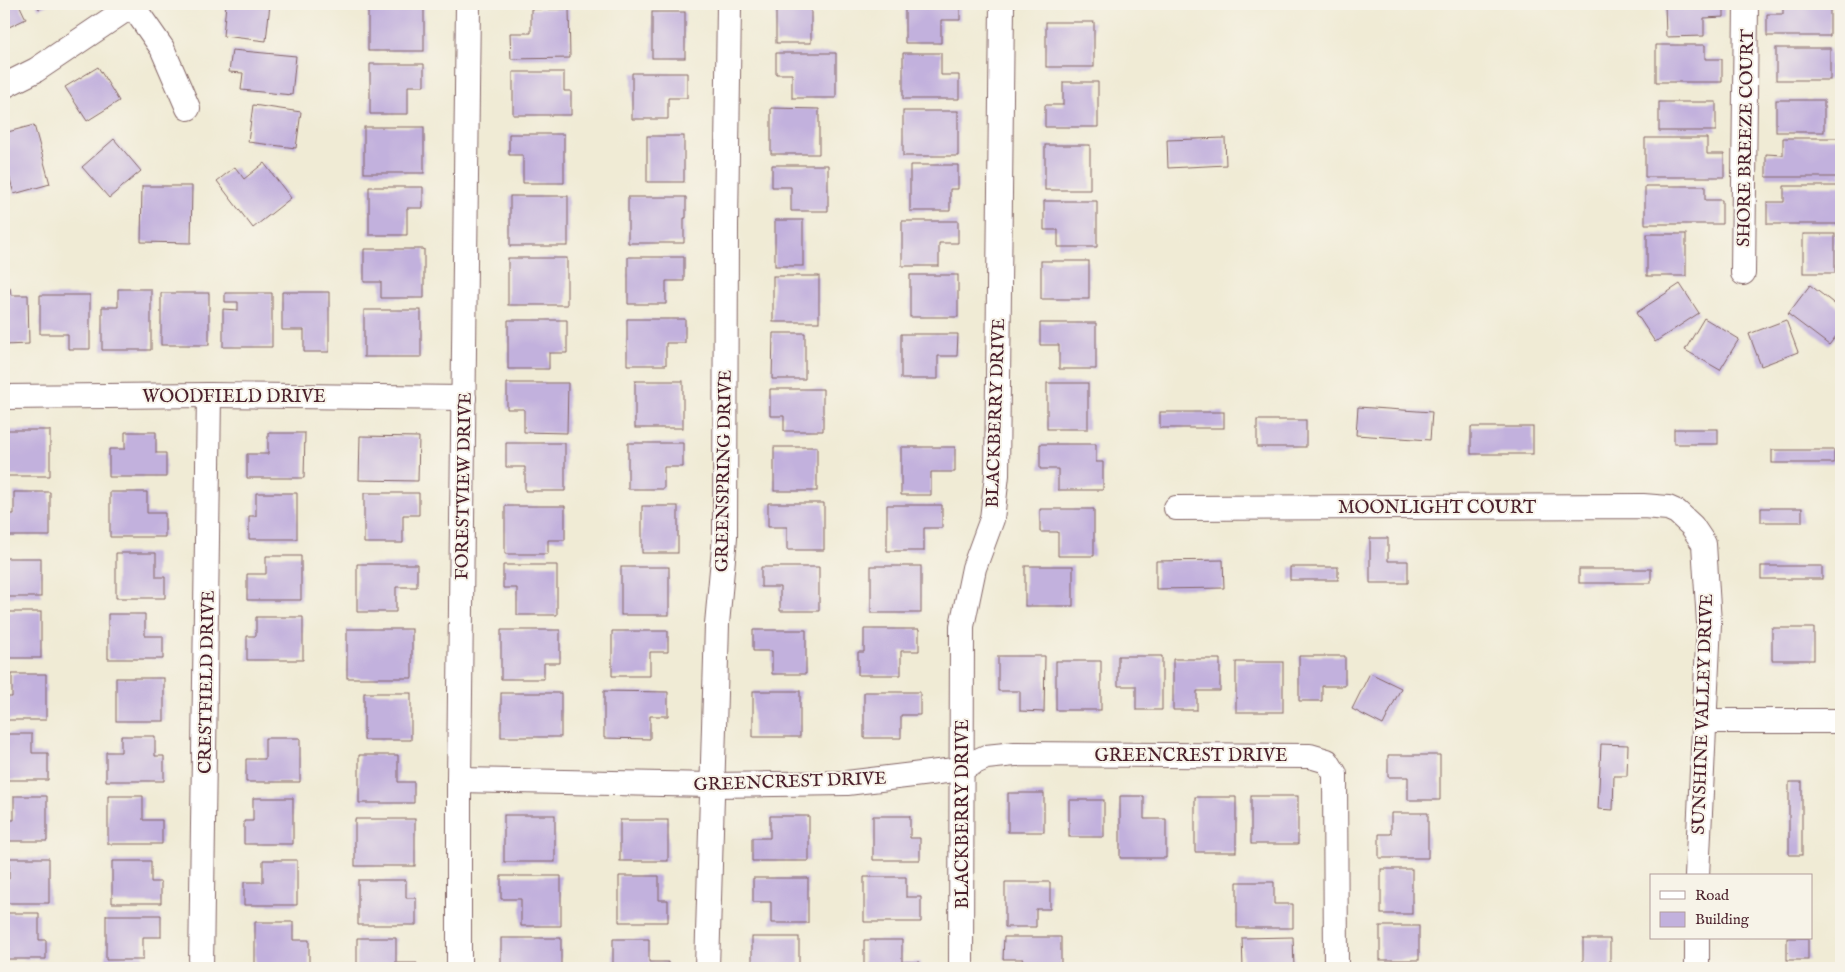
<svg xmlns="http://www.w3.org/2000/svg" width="1845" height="972" viewBox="0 0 1845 972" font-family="'IM FELL English',serif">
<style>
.building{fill:#c2b1dd}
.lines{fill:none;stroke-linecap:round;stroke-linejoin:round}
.street-casing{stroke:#846666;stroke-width:26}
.street{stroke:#fff;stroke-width:24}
.labels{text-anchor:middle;stroke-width:4;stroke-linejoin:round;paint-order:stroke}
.street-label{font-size:18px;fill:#4a1f2b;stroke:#f7f3e8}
</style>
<rect width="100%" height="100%" fill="#f7f3e8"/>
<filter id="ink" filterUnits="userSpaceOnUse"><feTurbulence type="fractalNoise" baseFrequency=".02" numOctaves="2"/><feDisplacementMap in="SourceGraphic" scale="10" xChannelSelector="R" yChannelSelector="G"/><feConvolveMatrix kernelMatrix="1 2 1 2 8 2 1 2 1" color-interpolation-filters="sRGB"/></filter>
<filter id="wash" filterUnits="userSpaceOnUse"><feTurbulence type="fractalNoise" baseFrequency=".0096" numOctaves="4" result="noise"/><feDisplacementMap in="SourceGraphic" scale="20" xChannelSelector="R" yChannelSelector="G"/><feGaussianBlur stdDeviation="1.12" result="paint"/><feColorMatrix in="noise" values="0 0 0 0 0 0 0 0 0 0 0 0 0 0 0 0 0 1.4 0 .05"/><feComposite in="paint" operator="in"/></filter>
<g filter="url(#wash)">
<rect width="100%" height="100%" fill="#f0ebd5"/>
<g id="blocks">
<g class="building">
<polygon points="4,4 19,4 26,19 9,27 7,22 4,23"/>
<polygon points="36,4 49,4 39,9"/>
<polygon points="226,4 270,4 266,41 223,36"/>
<rect x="776" y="4" width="35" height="39"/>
<polygon points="905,4 960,4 960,20 941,20 941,43 905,43"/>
<polygon points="1665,4 1724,4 1724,17 1704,18 1704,36 1666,37"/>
<polygon points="1783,4 1830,4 1830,36 1767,36 1767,14 1783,14"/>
<rect x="368" y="5" width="56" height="46"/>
<polygon points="531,9 569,9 570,58 511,59 510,33 531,33"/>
<rect x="652" y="12" width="33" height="46"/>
<rect x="1046" y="22" width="48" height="45"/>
<polygon points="1656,45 1705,45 1705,59 1722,59 1722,82 1656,82"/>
<rect x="1776" y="48" width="54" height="32"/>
<polygon points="232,50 296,56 292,95 241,90 243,73 229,72"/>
<polygon points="776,53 836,53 836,98 792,98 792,74 776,74"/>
<polygon points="903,53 941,53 941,75 959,75 959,99 903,99"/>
<polygon points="370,64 424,64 424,86 408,86 408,114 370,114"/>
<polygon points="98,67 119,101 87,121 65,87"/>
<polygon points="513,72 564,72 564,91 571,91 571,115 513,115"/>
<polygon points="632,73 687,73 687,98 668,98 668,119 632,119"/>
<polygon points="1063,82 1098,82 1098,127 1045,127 1045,105 1063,105"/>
<rect x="1776" y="100" width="48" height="32"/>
<rect x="1659" y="102" width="57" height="29"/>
<polygon points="253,105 301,112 296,148 248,142"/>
<polygon points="771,108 819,109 819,154 771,154"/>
<rect x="903" y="111" width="55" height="45"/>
<polygon points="34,125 50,184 14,194 4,157 4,133"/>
<rect x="364" y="127" width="60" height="46"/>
<polygon points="509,134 564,134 564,183 523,183 523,155 509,155"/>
<rect x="647" y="136" width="37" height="46"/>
<polygon points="1225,138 1226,165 1168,168 1167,140"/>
<polygon points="1645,138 1707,138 1707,154 1724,154 1724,177 1645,177"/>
<polygon points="1783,138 1841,138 1841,177 1766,177 1766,154 1783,155"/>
<polygon points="114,139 141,171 109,198 82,167"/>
<rect x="1045" y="145" width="45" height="45"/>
<polygon points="264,163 291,198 253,228 217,181 235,167 244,179"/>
<polygon points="772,165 828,165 828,211 791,211 791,187 772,187"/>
<polygon points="910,165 958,165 958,189 950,189 950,211 910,211"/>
<polygon points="142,186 192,186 191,243 141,242"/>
<polygon points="1645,186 1705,186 1705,200 1722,200 1722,224 1645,224"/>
<polygon points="1784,186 1841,186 1841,224 1767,224 1767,202 1784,202"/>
<polygon points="369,187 423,187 423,208 407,208 407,235 369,235"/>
<rect x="510" y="196" width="58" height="50"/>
<polygon points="628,197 686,197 686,218 684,218 684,243 628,243"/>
<polygon points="1044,201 1097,201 1097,247 1058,247 1058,230 1044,230"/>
<rect x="775" y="220" width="28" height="46"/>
<polygon points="902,221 958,221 958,243 939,243 939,266 902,266"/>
<rect x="1647" y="234" width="39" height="42"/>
<rect x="1803" y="234" width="32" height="39"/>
<polygon points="364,249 424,249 424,298 381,298 381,282 364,282"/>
<polygon points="628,257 684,257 684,281 666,281 666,304 628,304"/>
<rect x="508" y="258" width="59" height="47"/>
<rect x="1041" y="261" width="48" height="38"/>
<rect x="910" y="275" width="48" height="42"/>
<rect x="773" y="276" width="46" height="46"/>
<polygon points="1680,284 1699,313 1655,342 1636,313"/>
<polygon points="1810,285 1841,309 1841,330 1829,345 1788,314"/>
<polygon points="4,287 10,287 11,295 28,295 29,344 4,345"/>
<polygon points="118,289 151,289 151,350 102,350 102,307 118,307"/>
<polygon points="282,292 329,292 329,352 304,352 304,330 282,330"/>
<rect x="161" y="293" width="48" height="52"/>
<polygon points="225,293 272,293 272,347 223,347 223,309 238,310 238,302 225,302"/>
<polygon points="40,295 90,295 90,349 68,349 68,334 40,334"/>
<rect x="364" y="310" width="57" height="47"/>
<polygon points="1704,318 1739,339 1720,370 1685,350"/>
<polygon points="627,319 685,319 685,343 666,343 666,365 627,365"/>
<polygon points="508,320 567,320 567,353 549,353 549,369 508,369"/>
<polygon points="1786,320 1798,352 1761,366 1749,334"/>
<polygon points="1040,323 1096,323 1096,369 1059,369 1059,345 1040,345"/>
<polygon points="773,333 805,333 805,379 772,379"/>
<polygon points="901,334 958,334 957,356 938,356 938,379 901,379"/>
<rect x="635" y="381" width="48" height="47"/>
<polygon points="507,383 568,383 567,433 524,432 524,409 507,409"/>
<rect x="1047" y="383" width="41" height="46"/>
<polygon points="770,389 823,389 823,431 784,431 784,416 770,416"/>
<polygon points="1358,407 1432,412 1430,440 1356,435"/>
<rect x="1160" y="412" width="64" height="16"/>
<rect x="1257" y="420" width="49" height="27"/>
<rect x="1471" y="427" width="62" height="27"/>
<rect x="1674" y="429" width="44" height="15"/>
<polygon points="5,430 50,430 50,476 4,476"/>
<polygon points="125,432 156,432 156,453 166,453 166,477 109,477 109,449 125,449"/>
<polygon points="268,433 305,433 304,478 247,478 247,454 268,454"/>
<polygon points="360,436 419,437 418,481 359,480"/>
<polygon points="506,443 565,443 565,491 525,491 525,467 506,467"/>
<polygon points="628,443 683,443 683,467 664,467 664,489 628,489"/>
<polygon points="1040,444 1096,444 1096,462 1103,462 1103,490 1058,490 1058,469 1040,469"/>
<rect x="774" y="447" width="43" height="44"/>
<polygon points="901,447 955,447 955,472 931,472 931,495 901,495"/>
<rect x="1772" y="450" width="62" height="13"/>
<polygon points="14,492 50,492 50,536 4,536 4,514 14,514"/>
<polygon points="110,492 147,492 147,513 165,513 165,537 110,537"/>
<polygon points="256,493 297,493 297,539 249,539 249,516 256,516"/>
<polygon points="364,493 419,493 419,515 403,515 403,543 364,543"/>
<polygon points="768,503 824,503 824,550 787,550 787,527 768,527"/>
<polygon points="887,505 942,505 942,528 924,528 924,551 887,551"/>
<polygon points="505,506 565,506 565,540 548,540 548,554 505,554"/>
<rect x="642" y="506" width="36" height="47"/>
<rect x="1761" y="508" width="41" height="14"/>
<polygon points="1040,509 1094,509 1094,556 1058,556 1058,532 1040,532"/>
<polygon points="1370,538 1388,538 1388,561 1408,561 1408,583 1370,583"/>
<polygon points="116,553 156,553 156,577 165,577 165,598 116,598"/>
<polygon points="266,556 301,556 301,600 247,600 247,574 266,574"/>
<rect x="4" y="558" width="37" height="39"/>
<polygon points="1223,560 1224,588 1156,589 1156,561"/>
<polygon points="357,564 417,564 417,587 396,587 396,612 357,612"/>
<polygon points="503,565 557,565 557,615 517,615 517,588 503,588"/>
<rect x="871" y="566" width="50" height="47"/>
<rect x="1025" y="566" width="48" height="40"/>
<rect x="1761" y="566" width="61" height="13"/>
<rect x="621" y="567" width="48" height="48"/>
<polygon points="761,567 819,567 819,611 780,611 780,587 761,587"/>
<rect x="1290" y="567" width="48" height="13"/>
<rect x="1579" y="569" width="72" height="14"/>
<rect x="4" y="612" width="37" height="46"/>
<polygon points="108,614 145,614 145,636 163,636 163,659 108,659"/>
<polygon points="256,617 303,617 303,660 247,660 247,636 256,636"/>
<rect x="1772" y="628" width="42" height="32"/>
<rect x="347" y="629" width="65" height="49"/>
<polygon points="864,629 919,629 919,651 901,651 901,675 858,675 858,652 864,652"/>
<polygon points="501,630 560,630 560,663 544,663 544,679 501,679"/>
<polygon points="753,630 806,630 806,674 772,674 772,651 753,651"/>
<polygon points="612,631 668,631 668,652 650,652 650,676 612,676"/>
<polygon points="998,656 1045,656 1044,712 1020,711 1020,691 998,691"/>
<polygon points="1118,656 1162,656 1162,710 1136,710 1136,686 1118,686"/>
<polygon points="1299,656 1345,656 1345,686 1322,686 1322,701 1299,701"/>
<polygon points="1173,659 1220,659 1220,691 1197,691 1197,710 1173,710"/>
<rect x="1056" y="661" width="45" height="49"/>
<rect x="1236" y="662" width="47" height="50"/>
<polygon points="1370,673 1401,688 1383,725 1352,709"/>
<polygon points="12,674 46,674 46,720 4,720 4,697 12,697"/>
<rect x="116" y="678" width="48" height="43"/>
<polygon points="604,691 668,692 668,716 650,716 650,739 604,738"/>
<rect x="753" y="691" width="47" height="46"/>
<polygon points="864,692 920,692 920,715 901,715 901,738 864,738"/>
<rect x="364" y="693" width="47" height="47"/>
<rect x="501" y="693" width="60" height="44"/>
<polygon points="4,734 32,734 32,753 48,753 48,780 4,780"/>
<polygon points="121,736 155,736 155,756 164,756 164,781 106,781 106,752 121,752"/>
<polygon points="265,738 300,738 300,782 246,782 246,759 265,759"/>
<polygon points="1601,744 1628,745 1627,776 1614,776 1613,810 1598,809"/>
<polygon points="359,755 398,755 398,782 414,782 414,803 359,803"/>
<polygon points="1388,755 1440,755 1440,800 1408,800 1408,777 1388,777"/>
<rect x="1789" y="782" width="13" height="73"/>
<rect x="1008" y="793" width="36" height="39"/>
<polygon points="14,796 47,796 47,841 4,841 4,820 14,820"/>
<polygon points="108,796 143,796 143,820 162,820 162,844 108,844"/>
<polygon points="1120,796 1144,796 1144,819 1166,819 1166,858 1120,858"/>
<rect x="1251" y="796" width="47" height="48"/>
<rect x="1195" y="797" width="41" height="55"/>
<polygon points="253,798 293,798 293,844 244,844 244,821 253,821"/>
<rect x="1069" y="800" width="35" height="37"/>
<polygon points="1391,813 1428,813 1428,858 1379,858 1379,834 1391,834"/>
<rect x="504" y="815" width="51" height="47"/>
<polygon points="770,816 809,816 809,861 752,861 752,838 770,838"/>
<polygon points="873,816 910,816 910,838 920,838 920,860 873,860"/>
<rect x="355" y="819" width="60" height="47"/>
<rect x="620" y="820" width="48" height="41"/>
<polygon points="9,858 49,858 49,903 4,903 4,879 9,879"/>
<polygon points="263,860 297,860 297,905 244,905 244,882 263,882"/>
<polygon points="112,861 151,861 151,882 161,882 161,903 112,903"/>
<rect x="1381" y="869" width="31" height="45"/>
<polygon points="501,876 561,876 561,926 521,926 521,899 501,899"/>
<polygon points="619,876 659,876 659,900 668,900 668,922 619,922"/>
<polygon points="864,877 906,877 906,897 921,897 921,922 864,922"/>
<polygon points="753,878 808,878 808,923 771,923 771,902 753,902"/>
<polygon points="358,880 406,880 406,898 416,898 416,925 358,925"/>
<polygon points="1005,882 1050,882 1050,909 1036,909 1036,927 1005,927"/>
<polygon points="1237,882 1274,882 1274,904 1293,904 1293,928 1237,928"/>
<polygon points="4,913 39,913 39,940 46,940 46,959 4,959"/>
<polygon points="106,915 161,915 161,937 143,937 143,960 106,960"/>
<polygon points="255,922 293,922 293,940 309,940 309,968 255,968"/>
<rect x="1380" y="926" width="39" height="34"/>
<rect x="752" y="937" width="47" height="31"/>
<polygon points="1004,937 1061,937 1061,968 1023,968 1023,959 1003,959"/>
<polygon points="1293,937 1294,968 1243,968 1242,938"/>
<polygon points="357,938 396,938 396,963 417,963 417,968 357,968"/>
<rect x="501" y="938" width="60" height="30"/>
<rect x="1787" y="938" width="21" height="22"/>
<polygon points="613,939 649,939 649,962 668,962 668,968 613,968"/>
<rect x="1583" y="939" width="27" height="29"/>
<polygon points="864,940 902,940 902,962 920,962 920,968 864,968"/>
</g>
</g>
</g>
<g filter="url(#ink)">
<use href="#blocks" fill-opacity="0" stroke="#846666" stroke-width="1"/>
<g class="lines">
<defs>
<g id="street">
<polyline points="132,5 162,48 188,108"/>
<polyline points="4,86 36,70 134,4"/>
<polyline points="1743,273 1746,4"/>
<polyline points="4,397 209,395 464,398"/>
<polyline points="1176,508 1643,506 1668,508 1677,512 1692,526 1704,544 1709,623 1697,876"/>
<polyline points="1705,721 1841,721"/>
<polyline points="459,780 712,785 847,783 946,771 962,768 986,757 1015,754 1310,756 1327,761 1335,774 1336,968"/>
<polyline points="1697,938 1697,968"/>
<polyline points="201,968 209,395"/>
<polyline points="459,968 459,780 468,4"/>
<polyline points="707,968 717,624 725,537 726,225 729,4"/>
<polyline points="961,968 962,626 974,568 992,519 997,475 1002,4"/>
</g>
</defs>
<use href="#street" class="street-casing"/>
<use href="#street" class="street"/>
</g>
</g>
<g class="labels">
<g class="street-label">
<text transform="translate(1745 138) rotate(-89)" y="6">SHORE BREEZE COURT</text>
<text x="234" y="402">WOODFIELD DRIVE</text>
<text transform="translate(995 413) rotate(-88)" y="6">BLACKBERRY DRIVE</text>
<text transform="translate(723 471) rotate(-89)" y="6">GREENSPRING DRIVE</text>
<text transform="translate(463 486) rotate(-89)" y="6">FORESTVIEW DRIVE</text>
<text x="1437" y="513">MOONLIGHT COURT</text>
<text transform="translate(206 682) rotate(-89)" y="6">CRESTFIELD DRIVE</text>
<text transform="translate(1702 714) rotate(-88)" y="6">SUNSHINE VALLEY DRIVE</text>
<text x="1191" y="761">GREENCREST DRIVE</text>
<text transform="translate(790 781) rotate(-2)" y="6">GREENCREST DRIVE</text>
<text transform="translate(962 814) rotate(-90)" y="6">BLACKBERRY DRIVE</text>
</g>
</g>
<rect width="1845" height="972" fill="none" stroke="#f7f3e8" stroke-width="20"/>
<rect x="1650" y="874" width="162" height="65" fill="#f7f3e8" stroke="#b29e9c"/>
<rect x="1660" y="891" width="25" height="8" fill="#ffffff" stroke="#b29e9c"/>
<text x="1695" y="900" font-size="15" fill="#4a1f2b">Road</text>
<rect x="1660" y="912" width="25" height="15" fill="#c2b1dd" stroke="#b29e9c"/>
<text x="1695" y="924" font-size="15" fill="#4a1f2b">Building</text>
</svg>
